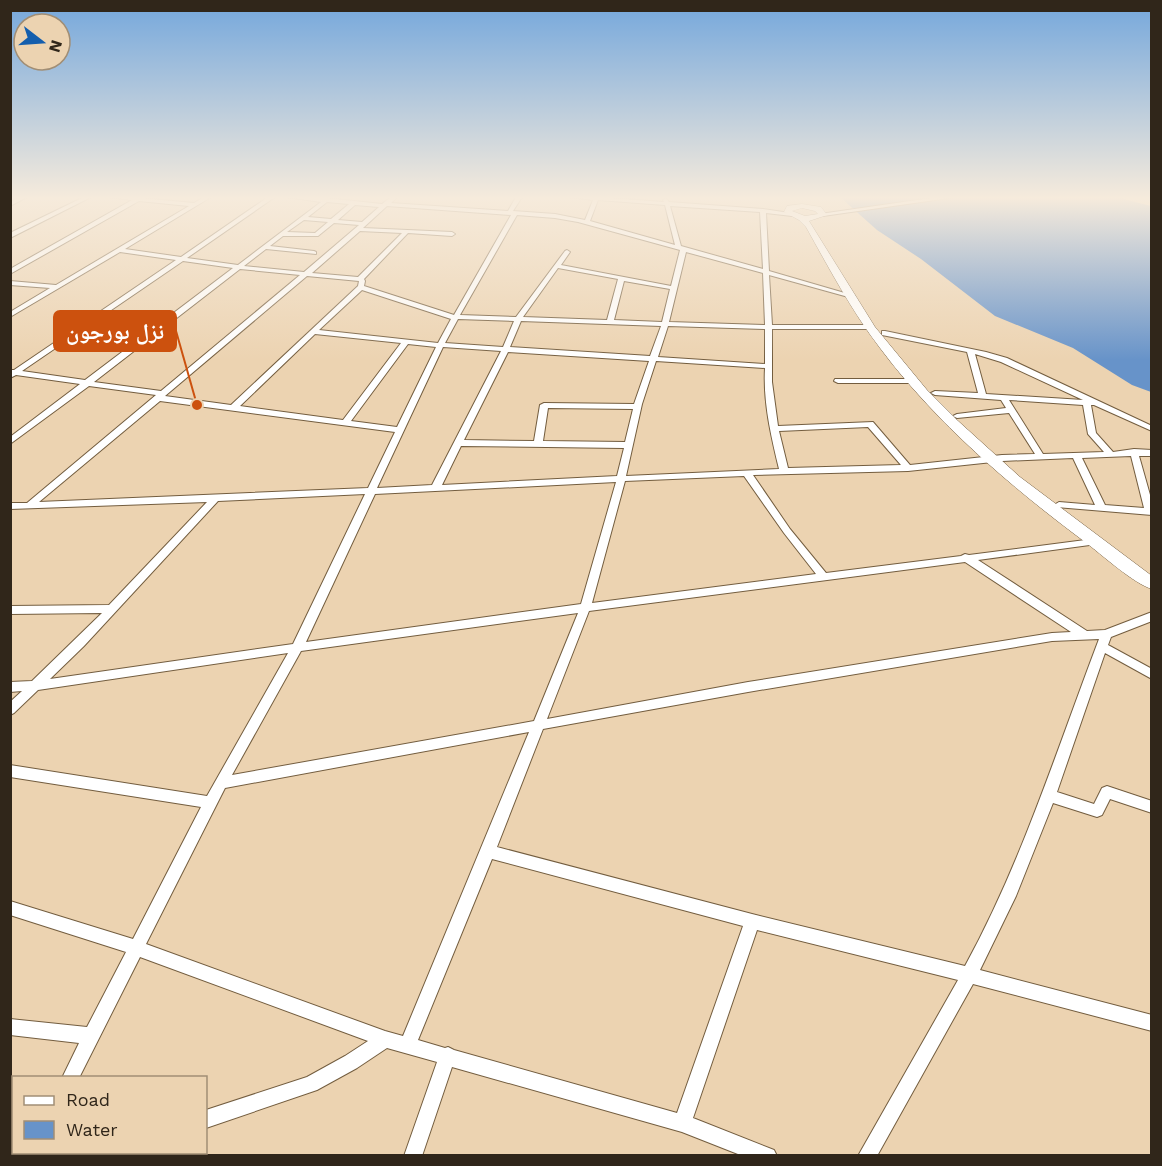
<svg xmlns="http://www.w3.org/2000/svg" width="1162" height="1166" viewBox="0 0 1162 1166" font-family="'Work Sans','Noto Naskh Arabic',sans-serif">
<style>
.water{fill:#6793c9}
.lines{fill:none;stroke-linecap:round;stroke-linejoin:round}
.minor-casing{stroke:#735d3f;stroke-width:2}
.major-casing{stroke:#735d3f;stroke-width:2}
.highway-casing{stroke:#735d3f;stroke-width:1}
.minor{fill:#fff;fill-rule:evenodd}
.major{fill:#fff;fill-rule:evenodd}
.highway{fill:#fff;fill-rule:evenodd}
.leader{fill:none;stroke:#cc510e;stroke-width:2}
.callout-dot{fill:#cc510e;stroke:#ecd3b1;stroke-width:2}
.callout{fill:#cc510e;stroke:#cc510e;stroke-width:2}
.callout-label{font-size:22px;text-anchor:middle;font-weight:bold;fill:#fff}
</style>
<rect width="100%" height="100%" fill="#ecd3b1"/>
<polygon class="water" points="840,197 1116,197 1151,206 1151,392 1132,385 1073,348 995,316 921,259 877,230"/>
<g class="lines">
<defs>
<g id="minor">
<polygon points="20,197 27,197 10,206 10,202"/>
<polygon points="84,197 91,197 10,238 10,233"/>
<path d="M 110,197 L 130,197 L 194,203 L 204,197 L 211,197 L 125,249 L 181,257 L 268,197 L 275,197 L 187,258 L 238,265 L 321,202 L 287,197 L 326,198 L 382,204 L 391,197 L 397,197 L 391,203 L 508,211 L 516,197 L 522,197 L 513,211 L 555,214 L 585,220 L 593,200 L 570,197 L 596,197 L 664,202 L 663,200 L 666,198 L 669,202 L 763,209 L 790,213 L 792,214 L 792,216 L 766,213 L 769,271 L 855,296 L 852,298 L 769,275 L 772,325 L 870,325 L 874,327 L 870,329 L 772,329 L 772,382 L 778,426 L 873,422 L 910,465 L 1002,455 L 1035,454 L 1009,413 L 957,418 L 953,416 L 957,414 L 1006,408 L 1001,400 L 935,395 L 931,393 L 935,391 L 978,393 L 967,352 L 882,335 L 882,331 L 885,331 L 986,352 L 1007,358 L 1152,426 L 1152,431 L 1094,405 L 1091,405 L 1096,433 L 1113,452 L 1134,449 L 1152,450 L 1152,456 L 1139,456 L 1152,502 L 1152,515 L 1056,507 L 1054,505 L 1059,502 L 1095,505 L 1073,458 L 1002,461 L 908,471 L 753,475 L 790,529 L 826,573 L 961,556 L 965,554 L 969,555 L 1093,539 L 1098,542 L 1097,544 L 978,560 L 1087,631 L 1105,630 L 1152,612 L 1152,621 L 1111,637 L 1108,645 L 1152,669 L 1152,679 L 1105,653 L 1057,792 L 1094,804 L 1102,788 L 1107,786 L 1152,801 L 1152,813 L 1110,799 L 1102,815 L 1097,817 L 1053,803 L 1016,896 L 980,970 L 1152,1015 L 1152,1031 L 973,984 L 877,1156 L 858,1156 L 958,980 L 757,930 L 693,1118 L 774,1150 L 777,1156 L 743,1156 L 682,1132 L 452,1067 L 422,1156 L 404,1156 L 437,1062 L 387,1048 L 357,1068 L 317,1090 L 206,1128 L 206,1110 L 307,1077 L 345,1056 L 368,1041 L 140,957 L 79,1078 L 62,1078 L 79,1043 L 10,1035 L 10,1019 L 87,1027 L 126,952 L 10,915 L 10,901 L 133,939 L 201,807 L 10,777 L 10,765 L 207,796 L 288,653 L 38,690 L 14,713 L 10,715 L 10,702 L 22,691 L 10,692 L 10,682 L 32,681 L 102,613 L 10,614 L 10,606 L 109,605 L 207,502 L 10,509 L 10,503 L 27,503 L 156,395 L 89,386 L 10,444 L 10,437 L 80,384 L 16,375 L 10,378 L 10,370 L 14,370 L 176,260 L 120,252 L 10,317 L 10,312 L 50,288 L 10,285 L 10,281 L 56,285 L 189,206 L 139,201 L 10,274 L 10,269 L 132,200 ZM 598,200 L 665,205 L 675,245 L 590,221 ZM 327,202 L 349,204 L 331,219 L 308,217 ZM 355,205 L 379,207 L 362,222 L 338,220 ZM 387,206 L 511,215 L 454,315 L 364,286 L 365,281 L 364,279 L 408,233 L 452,236 L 455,234 L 452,232 L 363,228 ZM 670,206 L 760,212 L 763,269 L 681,246 ZM 517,215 L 555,218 L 578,222 L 680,250 L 671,286 L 561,265 L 570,252 L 567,250 L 565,251 L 516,317 L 460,315 ZM 304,220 L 328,222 L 315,233 L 287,232 ZM 334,223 L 359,225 L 304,272 L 244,266 L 266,249 L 316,254 L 316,252 L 314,251 L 270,246 L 283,236 L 318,236 ZM 360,231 L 402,233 L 358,277 L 312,273 ZM 686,252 L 763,273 L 765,325 L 669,322 ZM 183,261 L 233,268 L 85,380 L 22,371 ZM 558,268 L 618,279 L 607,320 L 523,317 ZM 240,269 L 300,275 L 161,391 L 94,382 ZM 307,276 L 359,281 L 358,286 L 231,405 L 165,396 ZM 624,281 L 670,289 L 662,322 L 614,320 ZM 362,290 L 448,318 L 451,319 L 438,343 L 319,330 ZM 458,319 L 514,321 L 503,347 L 445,343 ZM 521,321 L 661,326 L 650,356 L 510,347 ZM 668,326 L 765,329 L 765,364 L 658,357 ZM 315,334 L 401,343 L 343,420 L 240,406 ZM 408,344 L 436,347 L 397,427 L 351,421 ZM 443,347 L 501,351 L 432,485 L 377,488 ZM 508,352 L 649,361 L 634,404 L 544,403 L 540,405 L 534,441 L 464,440 ZM 975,354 L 1001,362 L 1083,400 L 986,394 ZM 656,361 L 765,368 C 763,402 771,436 779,469 L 626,476 L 642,404 ZM 1009,400 L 1083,405 L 1088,434 L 1104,452 L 1043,454 ZM 160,401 L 395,432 L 368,488 L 39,502 ZM 548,408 L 633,409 L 625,442 L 543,441 ZM 868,427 L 901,465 L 788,468 L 779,431 ZM 461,446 L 624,448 L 617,476 L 442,485 ZM 1131,456 L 1144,508 L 1105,505 L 1082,458 ZM 744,476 L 784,533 L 816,574 L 592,603 L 625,481 ZM 616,482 L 581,604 L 306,642 L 375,494 ZM 365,494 L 293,644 L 50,679 L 84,646 L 218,501 ZM 965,562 L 1071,632 L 1052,633 L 748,682 L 547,719 L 589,611 ZM 578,613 L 534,721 L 232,775 L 301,651 ZM 1099,639 C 1057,749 1022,862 965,966 L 752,914 L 497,847 L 543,729 L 748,692 L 1052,641 ZM 529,732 L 403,1036 L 385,1031 L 146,944 L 225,788 ZM 492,859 L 743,926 L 677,1113 L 454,1050 L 448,1047 L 445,1048 L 418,1040 Z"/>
<polygon points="835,379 913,379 917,381 913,383 838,383 834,381"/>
<polygon points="24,1152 43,1152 42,1156 23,1156"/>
<polygon points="168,1152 186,1152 185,1156 167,1156"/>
</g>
<polygon id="major" points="938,197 956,197 823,216 820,214"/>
<path id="highway" d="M 802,204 L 821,207 L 827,215 L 809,221 L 875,327 L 927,390 L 957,420 L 1020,477 L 1152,576 L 1152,589 C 1134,584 1101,554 1085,542 C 1010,486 936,423 880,348 C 851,310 829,268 806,227 L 799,220 L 784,212 L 787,206 ZM 802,208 L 815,211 L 818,214 L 805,216 L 792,211 Z"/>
</defs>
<use href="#minor" class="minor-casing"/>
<use href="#major" class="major-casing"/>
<use href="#highway" class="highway-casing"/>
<use href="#minor" class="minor"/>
<use href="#major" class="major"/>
<use href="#highway" class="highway"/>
</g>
<linearGradient id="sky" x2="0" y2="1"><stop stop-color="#74a7dc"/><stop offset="0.55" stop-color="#f6ebdc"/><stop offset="1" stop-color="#f6ebdc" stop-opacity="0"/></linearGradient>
<rect width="1162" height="360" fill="url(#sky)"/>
<path class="leader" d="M197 405L176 331"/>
<circle class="callout-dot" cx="197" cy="405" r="6"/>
<rect class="callout" x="54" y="311" width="122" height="40" rx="6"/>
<g class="callout-label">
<text x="115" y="339">نزل بورجون</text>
</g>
<rect width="1162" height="1166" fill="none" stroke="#30261a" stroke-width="24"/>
<rect x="12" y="1076" width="195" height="78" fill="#ecd3b1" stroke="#a18e75" stroke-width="1.5"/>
<rect x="24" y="1096" width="30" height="9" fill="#ffffff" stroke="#a18e75" stroke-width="1.5"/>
<text x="66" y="1106" font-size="18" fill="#30261a">Road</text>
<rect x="24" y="1121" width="30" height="18" fill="#6793c9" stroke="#a18e75" stroke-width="1.5"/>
<text x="66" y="1136" font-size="18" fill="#30261a">Water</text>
<g transform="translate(42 42) rotate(107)"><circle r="28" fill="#ecd3b1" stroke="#a18e75" stroke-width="1.5"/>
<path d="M0-4.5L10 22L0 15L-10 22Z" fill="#145ead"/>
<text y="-9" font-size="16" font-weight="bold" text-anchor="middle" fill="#30261a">N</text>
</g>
</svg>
